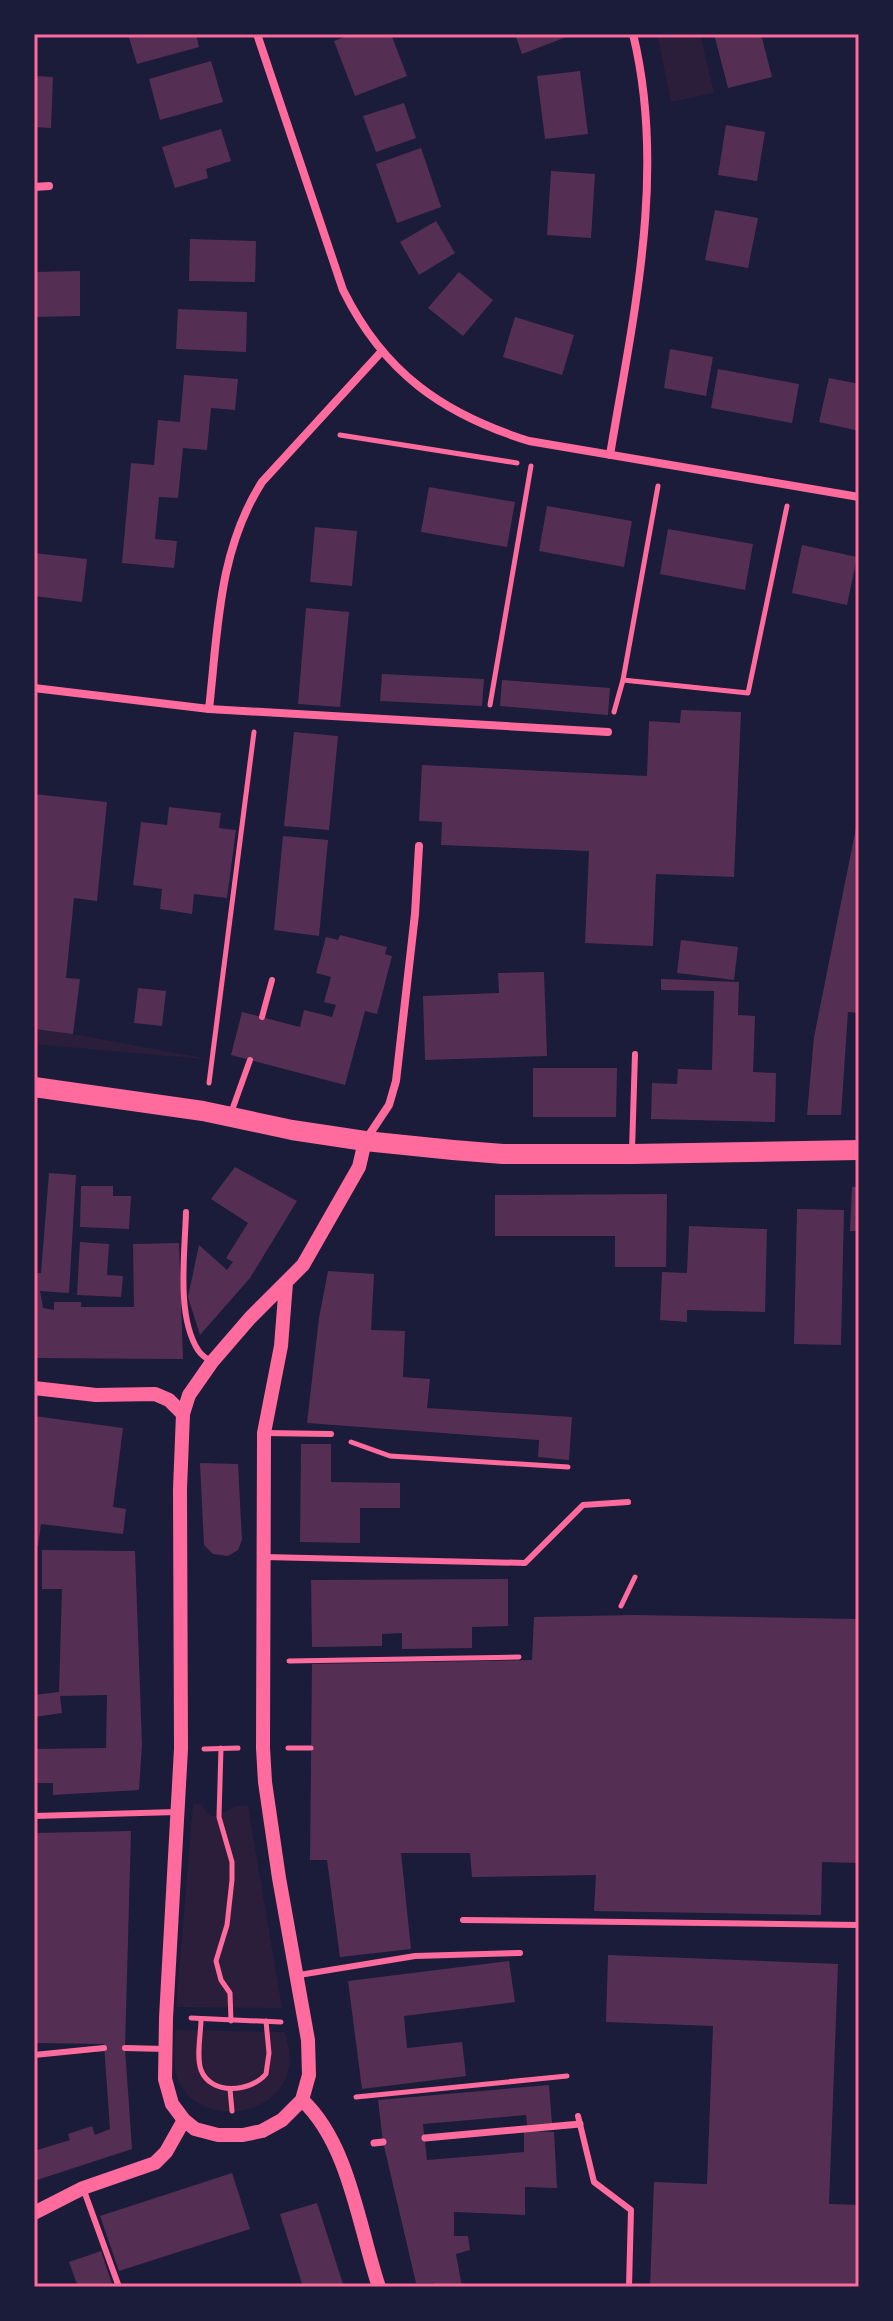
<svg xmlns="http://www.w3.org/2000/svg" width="893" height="2321" viewBox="0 0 893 2321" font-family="Ubuntu,sans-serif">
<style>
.green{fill:#2a1e3b}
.building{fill:#542f53}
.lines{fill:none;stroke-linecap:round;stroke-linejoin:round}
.path{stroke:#ff6b9d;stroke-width:5}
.service{stroke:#ff6b9d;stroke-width:6}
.pedestrian{stroke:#ff6b9d;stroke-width:7}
.minor{stroke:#ff6b9d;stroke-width:8}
.tertiary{stroke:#ff6b9d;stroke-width:14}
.primary{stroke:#ff6b9d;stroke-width:20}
.neatline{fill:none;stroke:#ff6b9d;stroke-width:3}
</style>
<rect width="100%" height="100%" fill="#1b1b3a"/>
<g class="green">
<polygon points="657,34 700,34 714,93 671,102"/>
<polygon points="34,1029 73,1034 214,1060 34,1044"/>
<path d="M 193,1804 L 201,1804 C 214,1827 219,1812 234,1807 C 239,1805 244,1806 248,1806 L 282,2008 L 176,2007 Z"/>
<path d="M 175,2030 L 285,2032 C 289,2048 293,2065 285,2080 C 265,2121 197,2123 178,2080 C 172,2065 175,2046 175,2030 Z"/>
</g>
<g class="building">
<polygon points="128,34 196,34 199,47 137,64"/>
<polygon points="352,34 391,34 407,76 355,96 334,41"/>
<polygon points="515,34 574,34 522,54"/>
<polygon points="714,34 761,34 772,77 728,88"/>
<polygon points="211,61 223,102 160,120 149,79"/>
<polygon points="580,71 588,134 545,139 537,76"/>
<polygon points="34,76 53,77 51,128 34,127"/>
<polygon points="404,103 416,138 376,152 363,116"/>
<polygon points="726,125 765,132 757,181 718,175"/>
<polygon points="221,129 231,161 206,169 208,178 175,188 162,147"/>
<polygon points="421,148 441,207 397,223 376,164"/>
<polygon points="551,171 595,174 591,238 547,235"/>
<polygon points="715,210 758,218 748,268 705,260"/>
<polygon points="436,221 455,253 419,275 400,242"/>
<polygon points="190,239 256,241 255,282 189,281"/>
<polygon points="80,271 80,316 34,317 34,272"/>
<polygon points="459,272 493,300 463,336 428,308"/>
<polygon points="178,309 247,312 246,352 176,349"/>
<polygon points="515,317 574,335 562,375 503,357"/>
<polygon points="670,349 713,357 706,396 664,388"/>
<polygon points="718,369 799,384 792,423 711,408"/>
<polygon points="184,375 238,379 235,410 211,408 207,450 183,448 178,498 159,497 155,539 177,541 174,568 122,563 131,463 154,465 158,420 180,422"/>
<polygon points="829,378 859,384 859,431 819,422"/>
<polygon points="429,487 515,502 507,547 421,532"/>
<polygon points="547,506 632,521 624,567 539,551"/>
<polygon points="315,527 357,531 352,586 310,582"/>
<polygon points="668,529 753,544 745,590 660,574"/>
<polygon points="802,545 857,557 847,605 792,593"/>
<polygon points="34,553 87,559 82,602 34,596"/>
<polygon points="306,608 349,612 340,707 298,704"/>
<polygon points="382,674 484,679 482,706 380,701"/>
<polygon points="502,680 610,688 608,715 500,706"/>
<polygon points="681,710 741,712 734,877 656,874 653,946 585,943 589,851 441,845 442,822 419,821 422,765 647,776 649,721 680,723"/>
<polygon points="294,732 338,736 329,830 284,826"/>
<polygon points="34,794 107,802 97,901 74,898 66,978 80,979 73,1034 34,1029"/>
<polygon points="169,807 221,813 219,828 236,830 227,898 194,894 192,914 160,909 162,889 133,885 141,822 167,825"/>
<polygon points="858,818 859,1013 848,1012 841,1115 807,1115 814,1037"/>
<polygon points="283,836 328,840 319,936 274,930"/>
<polygon points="340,935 387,947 385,954 392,956 377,1014 365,1011 345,1085 231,1055 242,1012 300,1027 304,1010 332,1017 336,1005 324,1002 331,977 316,973 326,937 338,940"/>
<polygon points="681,940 738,947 734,980 677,973"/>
<polygon points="544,972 547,1056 425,1060 423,996 499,993 498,973"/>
<polygon points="661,979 739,982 738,1015 755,1016 753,1072 776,1073 775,1122 651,1119 652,1083 677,1084 678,1069 712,1070 714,991 661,990"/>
<polygon points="138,988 166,991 162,1026 134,1023"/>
<polygon points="533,1068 617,1068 616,1117 533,1117"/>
<polygon points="235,1167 297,1201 250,1278 200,1335 188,1297 199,1245 227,1270 233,1262 226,1258 248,1223 211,1199"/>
<polygon points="49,1173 76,1175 69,1293 40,1291 43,1308 54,1310 54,1302 81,1302 81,1307 134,1307 133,1244 179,1243 183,1359 34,1358 34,1273 41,1273"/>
<polygon points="81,1186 113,1186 113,1196 131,1196 129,1229 80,1227"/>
<polygon points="852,1187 859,1187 859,1231 850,1231"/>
<polygon points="667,1194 666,1267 615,1267 615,1236 495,1236 495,1195"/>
<polygon points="797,1209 844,1210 841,1345 794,1344"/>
<polygon points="689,1226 767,1229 765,1312 687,1310 687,1322 660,1320 662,1272 687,1273"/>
<polygon points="80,1242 109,1244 107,1275 123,1276 121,1297 77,1295"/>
<polygon points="328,1271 374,1274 371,1330 405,1331 403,1377 430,1379 427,1408 572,1417 569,1460 538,1457 539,1440 307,1423 319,1318"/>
<polygon points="34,1416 123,1428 113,1507 126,1509 123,1534 41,1524 38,1546 34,1545"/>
<polygon points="301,1444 331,1444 331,1482 400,1483 400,1508 360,1508 360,1543 300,1542"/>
<polygon points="200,1463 238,1464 242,1540 238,1550 228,1556 213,1554 204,1545"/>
<polygon points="42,1550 135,1551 142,1745 139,1790 53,1795 53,1783 34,1783 34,1749 106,1748 107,1695 60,1696 62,1713 34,1717 34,1695 59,1692 62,1589 42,1589"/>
<polygon points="508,1579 508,1626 472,1627 472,1648 402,1649 402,1633 382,1634 382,1646 312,1647 311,1580"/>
<polygon points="633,1615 859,1619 859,1863 822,1862 821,1915 594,1911 596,1875 472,1877 470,1853 401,1853 411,1949 340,1957 327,1860 310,1860 312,1664 532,1660 534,1617"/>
<polygon points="131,1831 125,2048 132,2149 34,2181 34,2151 70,2140 68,2134 92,2126 95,2135 110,2129 104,2044 34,2043 34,1833"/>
<polygon points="608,1955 838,1964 829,2204 859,2205 859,2287 650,2287 654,2182 707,2184 713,2026 606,2022"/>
<polygon points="509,1961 515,2002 404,2016 407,2048 462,2042 466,2076 362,2089 348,1981"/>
<polygon points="549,2085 552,2123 527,2125 526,2115 423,2124 427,2160 524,2152 524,2131 554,2132 557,2188 525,2187 525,2215 454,2212 454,2236 468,2236 470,2250 456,2254 462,2287 437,2287 433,2283 416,2283 383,2142 378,2100"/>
<polygon points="232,2173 250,2229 119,2271 100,2216"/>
<polygon points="317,2203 344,2287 303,2287 280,2214"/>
<polygon points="101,2251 113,2287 78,2287 69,2262"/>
</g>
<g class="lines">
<g class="path">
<polyline points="340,435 517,463"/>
<polyline points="623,680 748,693 787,506"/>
<polyline points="490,705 531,466"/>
<polyline points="614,712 623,680 658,486"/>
<polyline points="209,1083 254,732"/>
<polyline points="351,1442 390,1456 568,1467"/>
<polyline points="621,1606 635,1577"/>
<polyline points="289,1661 519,1657"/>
<polyline points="221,1748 219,1817 232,1862 232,1880 227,1925 216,1961 221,1980 230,1993 231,2021"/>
<polyline points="288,1748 311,1748"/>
<polyline points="204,1749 238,1748"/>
<polyline points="191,2018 281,2022"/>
<path d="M 201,2019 C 201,2034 196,2056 201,2070 C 211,2096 251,2092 266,2074 L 269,2053 L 266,2021"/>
<polyline points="230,2089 232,2111"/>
<polyline points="356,2097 567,2076"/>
</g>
<g class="service">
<polyline points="262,1017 272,980"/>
<polyline points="231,1113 250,1060"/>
<polyline points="632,1150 635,1054"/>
<path d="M 186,1212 C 185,1252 176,1316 198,1350 C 201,1355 207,1359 212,1362"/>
<polyline points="264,1433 331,1434"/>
<polyline points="264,1557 525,1563 583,1505 628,1502"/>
<polyline points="34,1816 177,1812"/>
<polyline points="463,1920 859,1925"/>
<polyline points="299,1975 415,1956 520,1953"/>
<polyline points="125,2048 165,2049"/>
<polyline points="34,2055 104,2048"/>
<polyline points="578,2116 594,2182 631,2210 629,2287"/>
<polyline points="83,2188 119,2287"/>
</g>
<g class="pedestrian">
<polyline points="425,2138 580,2124"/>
<polyline points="374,2143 383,2142"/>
</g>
<g class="minor">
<path d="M 257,34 L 343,290 C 384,373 443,414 529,441 L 859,497"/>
<polyline points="34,187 49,186"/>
<path d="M 610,455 C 633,317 667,173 633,34"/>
<path d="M 34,688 L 209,709 C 218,630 218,551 262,482 L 382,351"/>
<polyline points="209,709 608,732"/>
<polyline points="365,1141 389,1105 396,1081 415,914 419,846"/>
</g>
<g class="tertiary">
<polyline points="286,1283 281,1346 264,1433 263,1748 265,1782 279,1878 308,2040 309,2075 302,2100 282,2120 262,2131 243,2135 218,2135 195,2129 184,2120 172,2104 165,2079 166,2018 181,1749 180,1489 183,1414 189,1395 212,1362 250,1318 303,1265 359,1167 365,1141"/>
<polyline points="34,1388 96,1395 155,1394 169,1400 183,1414"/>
<path d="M 302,2100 C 349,2143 359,2228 379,2287"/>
<polyline points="34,2213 83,2188 155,2163 166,2152 184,2120"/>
</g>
<polyline class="primary" points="34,1087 203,1111 292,1130 365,1141 453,1150 503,1154 632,1154 859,1150"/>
</g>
<rect width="893" height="2321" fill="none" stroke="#1b1b3a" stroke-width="72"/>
<rect x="36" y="36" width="821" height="2249" class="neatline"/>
</svg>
